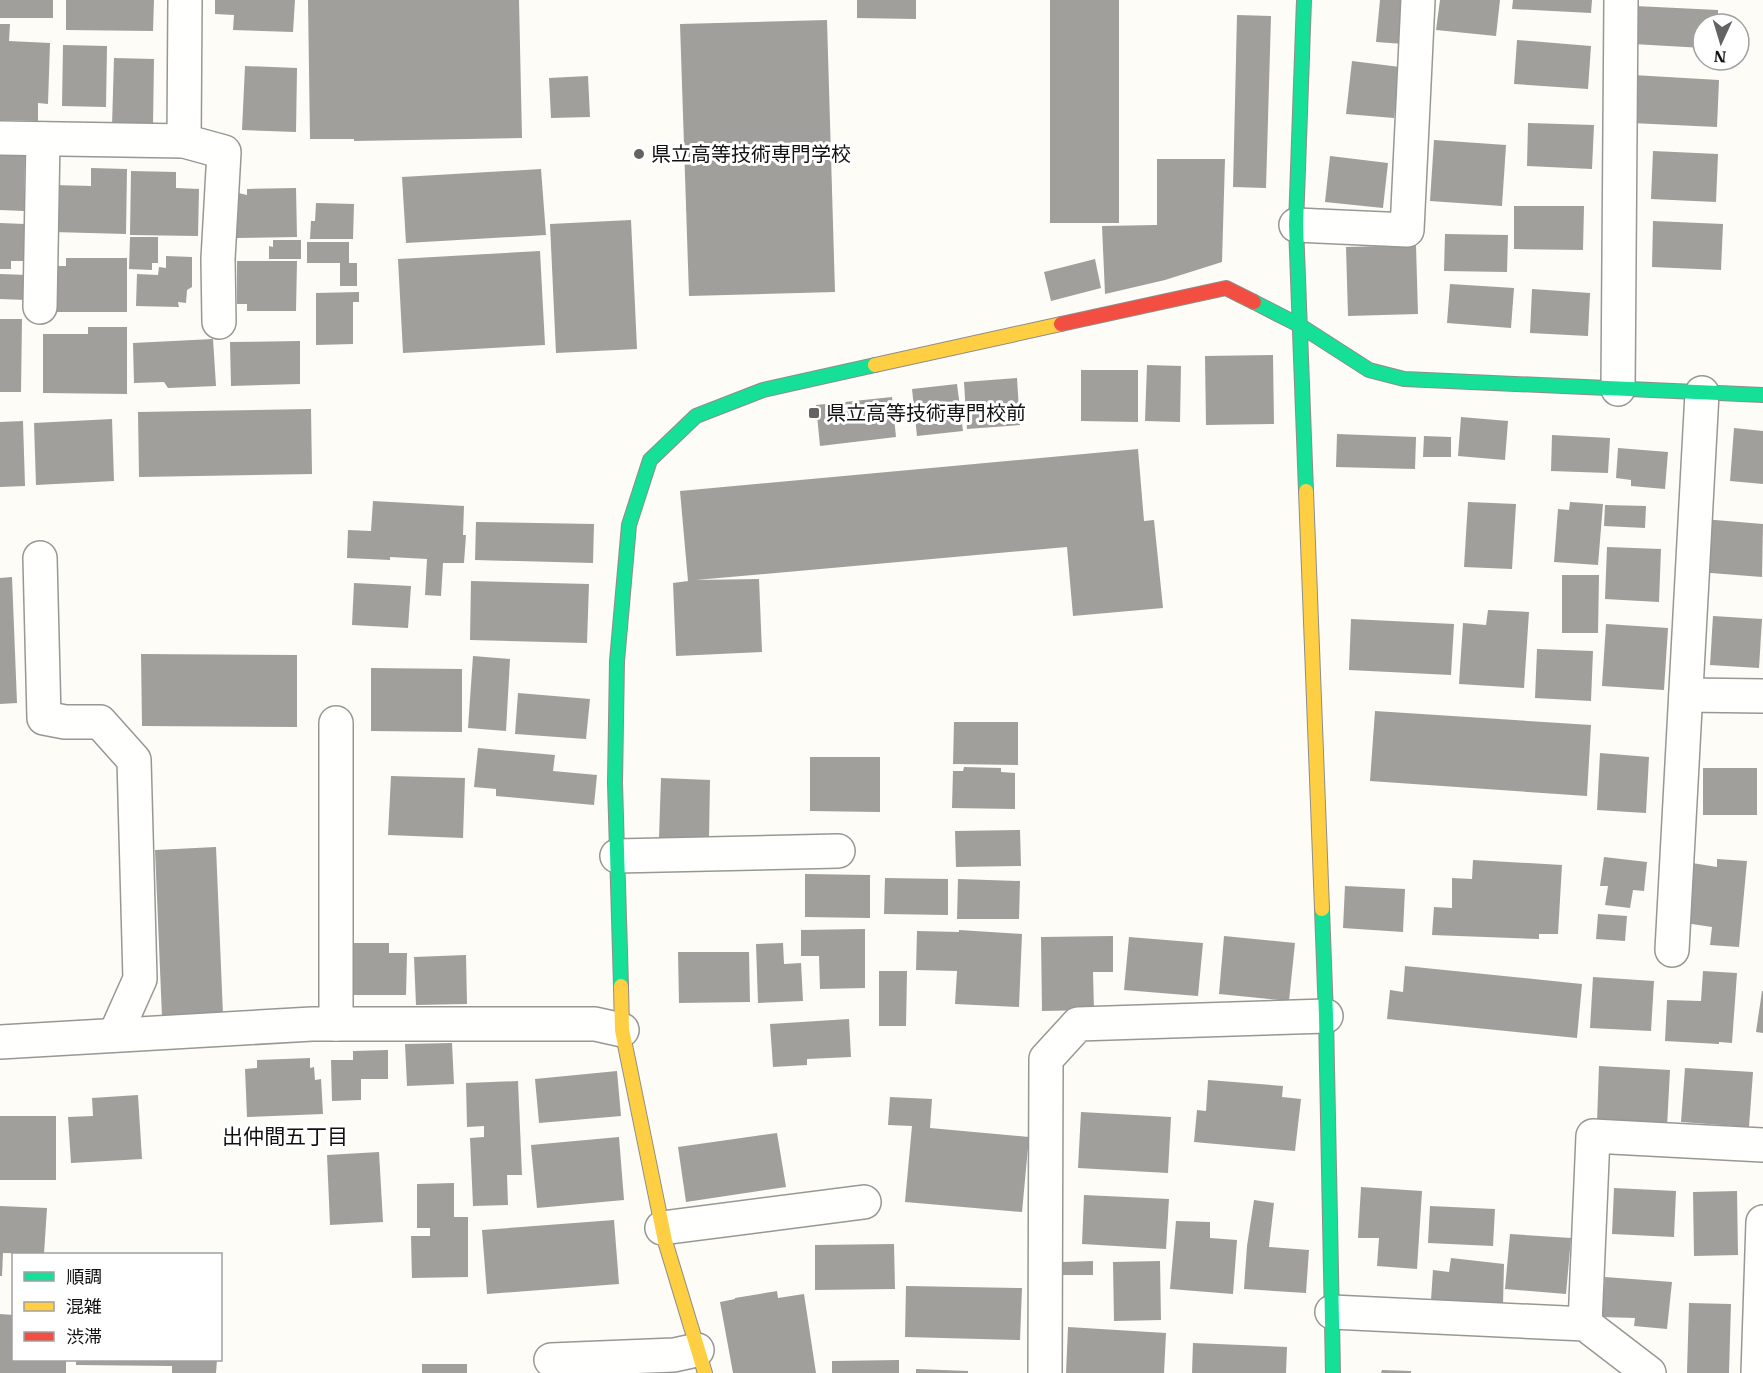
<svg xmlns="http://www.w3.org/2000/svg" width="1763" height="1373" viewBox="0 0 1763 1373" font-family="'IBM Plex Serif','Noto Sans JP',serif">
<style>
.building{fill:#a19f9c}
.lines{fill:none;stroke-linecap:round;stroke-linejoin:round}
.street-casing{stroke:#979795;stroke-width:36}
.fast-casing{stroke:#8e8d8b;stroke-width:16}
.slow-casing{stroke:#8e8d8b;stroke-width:16}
.jam-casing{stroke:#8e8d8b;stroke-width:16}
.street{stroke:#fffffe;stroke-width:33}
.fast{stroke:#16e098;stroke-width:14}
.slow{stroke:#ffcf43;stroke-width:14}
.jam{stroke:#f24e42;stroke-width:14}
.poi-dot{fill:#646362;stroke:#fff;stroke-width:2}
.labels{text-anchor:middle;stroke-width:6;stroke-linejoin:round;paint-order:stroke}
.poi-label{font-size:20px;fill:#111;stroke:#fff;text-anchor:start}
.neighbourhood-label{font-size:21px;fill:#111;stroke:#fff}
</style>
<rect width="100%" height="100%" fill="#fdfcf7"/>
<g class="building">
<rect x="0" y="0" width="53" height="18"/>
<polygon points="66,0 154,0 153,31 66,30"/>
<polygon points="215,0 295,0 293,32 233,30 234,15 215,14"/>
<polygon points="308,0 519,0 522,138 354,141 354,139 310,139"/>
<polygon points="857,0 916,0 916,19 857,18"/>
<rect x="1050" y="0" width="69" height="223"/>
<polygon points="1380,0 1408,0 1404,44 1376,42"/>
<polygon points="1440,0 1500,0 1496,36 1436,30"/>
<polygon points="1513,0 1592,0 1591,13 1512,9"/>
<polygon points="1635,6 1718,10 1718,24 1703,24 1703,48 1633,44"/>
<polygon points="1237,15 1271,16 1266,188 1233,187"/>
<polygon points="827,20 835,292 689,296 680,24"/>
<polygon points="0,24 10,24 9,41 50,43 48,104 38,103 38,121 0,120"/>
<polygon points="1517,40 1591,46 1588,89 1514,84"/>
<polygon points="63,45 107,46 106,107 62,106"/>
<polygon points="114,58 154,59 153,126 112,126"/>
<polygon points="1352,61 1400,67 1394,118 1346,114"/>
<polygon points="245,66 297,68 296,132 242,130"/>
<polygon points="1633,75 1719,80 1717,127 1631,123"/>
<polygon points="588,76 590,117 551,118 549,78"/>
<polygon points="1528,123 1594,125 1592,169 1527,166"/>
<polygon points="1434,140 1506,145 1502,206 1430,201"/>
<polygon points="1653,151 1718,154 1716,202 1651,199"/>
<polygon points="0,155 25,155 24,211 0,210"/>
<polygon points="1330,156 1388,163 1383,208 1325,202"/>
<polygon points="1157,159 1225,159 1222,262 1165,280 1105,294 1102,226 1157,225"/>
<polygon points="91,168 127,169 126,234 53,232 54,185 91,186"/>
<polygon points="541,169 546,235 406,243 402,177"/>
<polygon points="131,171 176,172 176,188 199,189 198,236 130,235"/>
<polygon points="296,188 297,237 235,238 234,192 247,195 247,189"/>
<polygon points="316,203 354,204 353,239 310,239 311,221 315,221"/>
<polygon points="1514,206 1584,206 1583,250 1514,249"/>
<polygon points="631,220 637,349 556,353 550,224"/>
<polygon points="1653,221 1723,224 1721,270 1652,267"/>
<polygon points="0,223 25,224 25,261 11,261 11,269 0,269"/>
<polygon points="1445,234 1508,235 1507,272 1444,271"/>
<polygon points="130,237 158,237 158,263 152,263 152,270 129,269"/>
<polygon points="273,240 301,240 301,259 269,259 269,246 273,247"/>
<polygon points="307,242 349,242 349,263 357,263 357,286 340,286 340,263 307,263"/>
<polygon points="1416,245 1418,314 1348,316 1346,247"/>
<polygon points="540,251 545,345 403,353 398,259"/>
<polygon points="166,256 192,257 192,287 187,290 186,303 178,302 179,307 136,306 137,274 158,275 159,267 166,268"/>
<polygon points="66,258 127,258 127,312 53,312 53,266 66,266"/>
<polygon points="1095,259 1101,288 1051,301 1044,272"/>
<polygon points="237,261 297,261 296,311 247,311 247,304 237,304"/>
<polygon points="0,274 28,275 26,300 0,299"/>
<polygon points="1450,284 1514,288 1511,328 1447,323"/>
<polygon points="1532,289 1590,293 1588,336 1530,333"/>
<polygon points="359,292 359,302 353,302 353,344 316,345 316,293"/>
<polygon points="0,319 22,319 21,392 0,392"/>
<polygon points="88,327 127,327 127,394 43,393 43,334 88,334"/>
<polygon points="213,339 216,386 168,388 164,382 134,383 133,343"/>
<polygon points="300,341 300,384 231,386 230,342"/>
<polygon points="1273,355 1274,424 1206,425 1205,356"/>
<polygon points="1147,365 1181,366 1180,422 1145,421"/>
<polygon points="1081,370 1138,370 1138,422 1081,421"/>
<polygon points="1017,378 1020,425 967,429 964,382"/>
<polygon points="957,384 963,431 917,436 912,389"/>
<polygon points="892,397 896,437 820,446 816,405"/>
<polygon points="311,409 312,474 139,477 138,412"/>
<polygon points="1461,417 1508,421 1505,460 1458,456"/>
<polygon points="112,419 114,481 36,485 34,423"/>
<polygon points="23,421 25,486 0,487 0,422"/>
<polygon points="1734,428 1763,431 1763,484 1730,481"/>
<polygon points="1337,434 1416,437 1415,469 1336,467"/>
<polygon points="1552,435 1610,438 1608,473 1551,471"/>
<polygon points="1424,436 1451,437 1451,457 1423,457"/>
<polygon points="1618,448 1668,452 1665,489 1631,486 1631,480 1616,478"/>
<polygon points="1138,449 1144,521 1154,520 1163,608 1073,616 1067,547 696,580 759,579 762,652 676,656 673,583 688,581 680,491"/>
<polygon points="373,501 464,506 463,535 466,535 464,563 443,563 441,596 425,595 427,559 390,557 390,560 347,558 348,530 371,531"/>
<polygon points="1468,502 1516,504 1512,569 1464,567"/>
<polygon points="1570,502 1603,504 1598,565 1554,562 1558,509 1569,510"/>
<polygon points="1605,505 1646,506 1645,528 1604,526"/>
<polygon points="1703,519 1763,524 1762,577 1698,572"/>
<polygon points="476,522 594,524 593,563 475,560"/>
<polygon points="1607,547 1661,549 1659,602 1605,599"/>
<polygon points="1562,575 1599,575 1598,633 1562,633"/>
<polygon points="12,577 17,703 0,704 0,578"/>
<polygon points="471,581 589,584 587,643 470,640"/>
<polygon points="354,583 411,586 408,628 352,625"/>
<polygon points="1488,610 1529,612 1524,688 1459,684 1463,623 1486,625"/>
<polygon points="1713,616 1762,619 1759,668 1710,665"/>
<polygon points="1351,619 1454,624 1451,675 1349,670"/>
<polygon points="1606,624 1668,628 1664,690 1602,686"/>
<polygon points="1537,649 1593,651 1591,701 1535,698"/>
<polygon points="141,654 297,655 297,727 142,726"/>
<polygon points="473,656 510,659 506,731 468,728"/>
<polygon points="371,668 462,669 462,732 371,731"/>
<polygon points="518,693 590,699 586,739 515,734"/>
<polygon points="1375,711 1591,725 1587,796 1370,781"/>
<polygon points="954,722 1018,722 1018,765 953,764"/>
<polygon points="478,748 555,755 553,771 597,775 594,805 496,796 496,789 474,787"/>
<polygon points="1600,753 1649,757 1646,813 1597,810"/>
<polygon points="810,757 880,757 880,812 810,811"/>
<polygon points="964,767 1001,768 1001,772 1015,773 1015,809 952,808 953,771 963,771"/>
<rect x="1703" y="768" width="54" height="47"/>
<polygon points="391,776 465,778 463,838 388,835"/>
<polygon points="661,778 710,780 709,839 659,838"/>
<polygon points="1020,830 1021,866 956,867 955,831"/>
<polygon points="216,847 223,1015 162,1017 155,850"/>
<polygon points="1604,857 1647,862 1644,891 1633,890 1630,908 1605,905 1608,886 1600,886"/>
<polygon points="1717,859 1747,861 1739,947 1710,945 1712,927 1685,923 1692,863 1717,867"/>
<polygon points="1473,860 1562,865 1558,934 1539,934 1539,939 1432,935 1434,907 1452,908 1452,878 1472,879"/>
<polygon points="805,874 870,875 870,918 805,917"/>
<polygon points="885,878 948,879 948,915 884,914"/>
<polygon points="958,879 1020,881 1019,919 957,919"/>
<polygon points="1345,886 1405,889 1403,932 1343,928"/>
<polygon points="1598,914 1627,916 1625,941 1596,939"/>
<polygon points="865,929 865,988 820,989 819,956 801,956 801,930"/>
<polygon points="959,930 1022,934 1019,1007 955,1004 957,971 916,970 917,931 959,932"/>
<polygon points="1113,936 1113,972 1093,972 1094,1010 1042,1011 1041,937"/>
<polygon points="1224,936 1295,943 1289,1001 1219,994"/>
<polygon points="1129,937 1203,943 1198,996 1124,990"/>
<polygon points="352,943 389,943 389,953 407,953 406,995 351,995"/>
<polygon points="783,943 784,964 801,963 803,1001 758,1003 756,944"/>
<polygon points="678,952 749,952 750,1002 679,1003"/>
<polygon points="466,955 467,1004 416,1005 414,957"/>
<polygon points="1405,966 1582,984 1577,1038 1387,1019 1390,990 1403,992"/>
<polygon points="879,971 907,971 906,1026 879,1026"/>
<polygon points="1703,971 1737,973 1732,1043 1719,1042 1719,1044 1665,1041 1667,1000 1701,1001"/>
<polygon points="1593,977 1654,981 1651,1031 1590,1028"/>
<polygon points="1762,991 1763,991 1763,1033 1756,1032"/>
<polygon points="849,1019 851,1057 807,1059 807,1065 773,1067 770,1024"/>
<polygon points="452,1043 454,1084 407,1086 405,1044"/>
<polygon points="388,1050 388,1079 361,1079 361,1100 332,1101 331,1060 353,1060 353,1051"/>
<polygon points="310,1058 310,1068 314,1067 315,1080 321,1079 323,1114 247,1117 245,1069 257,1068 257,1060"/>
<polygon points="1599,1066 1670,1070 1667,1127 1597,1123"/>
<polygon points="1685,1068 1753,1072 1749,1127 1681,1122"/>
<polygon points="617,1071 621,1116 539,1123 535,1079"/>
<polygon points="1208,1080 1283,1086 1282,1097 1301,1099 1295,1151 1194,1142 1197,1110 1206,1111"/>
<polygon points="518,1081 522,1175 507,1175 508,1205 473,1206 470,1138 484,1137 484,1126 467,1127 466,1083"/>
<polygon points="138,1095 142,1159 71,1163 68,1117 93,1116 92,1098"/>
<polygon points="890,1097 932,1099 930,1128 1029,1137 1022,1212 905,1202 912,1126 888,1125"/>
<polygon points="1081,1112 1171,1117 1168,1173 1078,1168"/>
<rect x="0" y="1116" width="56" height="64"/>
<polygon points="777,1133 786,1187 686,1202 678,1147"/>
<polygon points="619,1137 624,1200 537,1208 531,1145"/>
<polygon points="379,1152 383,1222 330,1225 327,1155"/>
<polygon points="454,1183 454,1217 468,1217 468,1277 412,1278 411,1236 430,1236 430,1228 417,1228 417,1184"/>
<polygon points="1361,1187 1422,1191 1417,1269 1377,1266 1379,1238 1358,1238"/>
<polygon points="1614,1188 1676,1191 1674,1237 1612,1234"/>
<polygon points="1737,1191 1738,1255 1694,1256 1693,1192"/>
<polygon points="1084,1195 1169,1199 1166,1249 1082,1244"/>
<polygon points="1254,1200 1274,1203 1269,1247 1309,1250 1306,1293 1244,1289 1247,1246"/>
<polygon points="0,1206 47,1208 44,1254 3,1253 2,1276 0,1276"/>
<polygon points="1430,1206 1495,1209 1493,1246 1428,1243"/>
<polygon points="614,1220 619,1284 487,1294 482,1230"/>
<polygon points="1176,1221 1210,1222 1210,1238 1237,1240 1233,1294 1170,1289"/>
<polygon points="1510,1234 1571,1238 1566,1294 1505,1289"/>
<polygon points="894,1244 895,1289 815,1290 815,1245"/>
<polygon points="1451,1258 1504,1264 1503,1305 1431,1300 1433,1270 1449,1272"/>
<polygon points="1093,1261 1093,1275 1063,1275 1063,1262"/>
<polygon points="1160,1261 1161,1320 1114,1321 1113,1262"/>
<polygon points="1605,1277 1672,1282 1667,1329 1634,1326 1635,1318 1602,1317"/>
<polygon points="906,1286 1022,1288 1020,1340 905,1337"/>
<polygon points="777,1291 778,1298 804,1294 816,1373 733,1373 720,1302 735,1299 735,1298"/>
<polygon points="1689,1303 1731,1304 1729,1373 1687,1373"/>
<polygon points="0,1314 14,1315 14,1360 66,1360 66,1373 0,1373"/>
<polygon points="1068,1327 1166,1333 1164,1373 1066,1373"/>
<polygon points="1193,1343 1287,1347 1286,1373 1192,1373"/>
<polygon points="76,1360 217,1360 216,1373 172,1373 172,1366 76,1365"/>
<polygon points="899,1360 899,1373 832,1373 832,1361"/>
<rect x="422" y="1364" width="45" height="9"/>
<polygon points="916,1369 968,1371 968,1373 916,1373"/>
<polygon points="1382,1370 1411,1371 1411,1373 1381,1373"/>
</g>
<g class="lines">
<defs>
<g id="street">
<polyline points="0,138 184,141 224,152 218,259 219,322"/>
<polyline points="184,141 185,0"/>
<polyline points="1296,225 1407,230 1418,0"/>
<polyline points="40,307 43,139"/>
<polyline points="1618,389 1621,0"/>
<polyline points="40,558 44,718 65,722 100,722 134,760 140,979 115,1035"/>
<polyline points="1686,695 1763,696"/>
<polyline points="336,723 336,1024"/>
<polyline points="617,856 838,851"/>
<polyline points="1672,950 1702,393"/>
<polyline points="0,1042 312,1024 595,1024 622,1030"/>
<polyline points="662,1228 864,1202"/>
<polyline points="1332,1312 1585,1324 1649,1373"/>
<polyline points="1585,1324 1593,1136 1763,1145"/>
<polyline points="551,1360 674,1355 697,1350"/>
<polyline points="1045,1373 1046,1059 1078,1024 1326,1016"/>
<polyline points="1758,1373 1763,1222"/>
</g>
<g id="fast">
<polyline points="1304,0 1296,225 1306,491"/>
<polyline points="1254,302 1299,325 1369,370 1404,379 1763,395"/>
<polyline points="1322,909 1326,1016 1333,1373"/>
<polyline points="621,986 615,783 617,661 629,525 650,460 696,416 763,390 875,365"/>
</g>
<g id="slow">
<polyline points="875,365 1061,324"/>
<polyline points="1306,491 1322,909"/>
<polyline points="621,986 622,1030 665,1241 705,1373"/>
</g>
<polyline id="jam" points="1061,324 1226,288 1254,302"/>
</defs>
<use href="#street" class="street-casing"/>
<use href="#fast" class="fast-casing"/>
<use href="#slow" class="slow-casing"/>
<use href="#jam" class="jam-casing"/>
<use href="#street" class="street"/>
<use href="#fast" class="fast"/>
<use href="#slow" class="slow"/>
<use href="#jam" class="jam"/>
</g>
<g class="poi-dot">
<circle cx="639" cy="154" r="6"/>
<rect x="808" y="407" width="12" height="12" rx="3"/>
</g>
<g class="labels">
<g class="poi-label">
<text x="651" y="161">県立高等技術専門学校</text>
<text x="826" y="420">県立高等技術専門校前</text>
</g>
<g class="neighbourhood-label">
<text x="285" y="1144">出仲間五丁目</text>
</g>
</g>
<rect x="12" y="1253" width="210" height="108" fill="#ffffff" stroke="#a0a0a0" stroke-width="1.5"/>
<rect x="24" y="1272" width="30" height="9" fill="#16e098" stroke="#a0a0a0" stroke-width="1.5"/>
<text x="66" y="1283" font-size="18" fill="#111111">順調</text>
<rect x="24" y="1302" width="30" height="9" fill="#ffcf43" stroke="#a0a0a0" stroke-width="1.5"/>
<text x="66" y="1313" font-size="18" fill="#111111">混雑</text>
<rect x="24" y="1332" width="30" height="9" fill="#f24e42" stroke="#a0a0a0" stroke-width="1.5"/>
<text x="66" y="1343" font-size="18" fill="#111111">渋滞</text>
<g transform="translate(1721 42) rotate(184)"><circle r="28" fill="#ffffff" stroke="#a0a0a0" stroke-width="1.5"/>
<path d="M0-4.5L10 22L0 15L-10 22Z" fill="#646362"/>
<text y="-9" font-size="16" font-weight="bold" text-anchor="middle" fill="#111111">N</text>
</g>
</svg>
